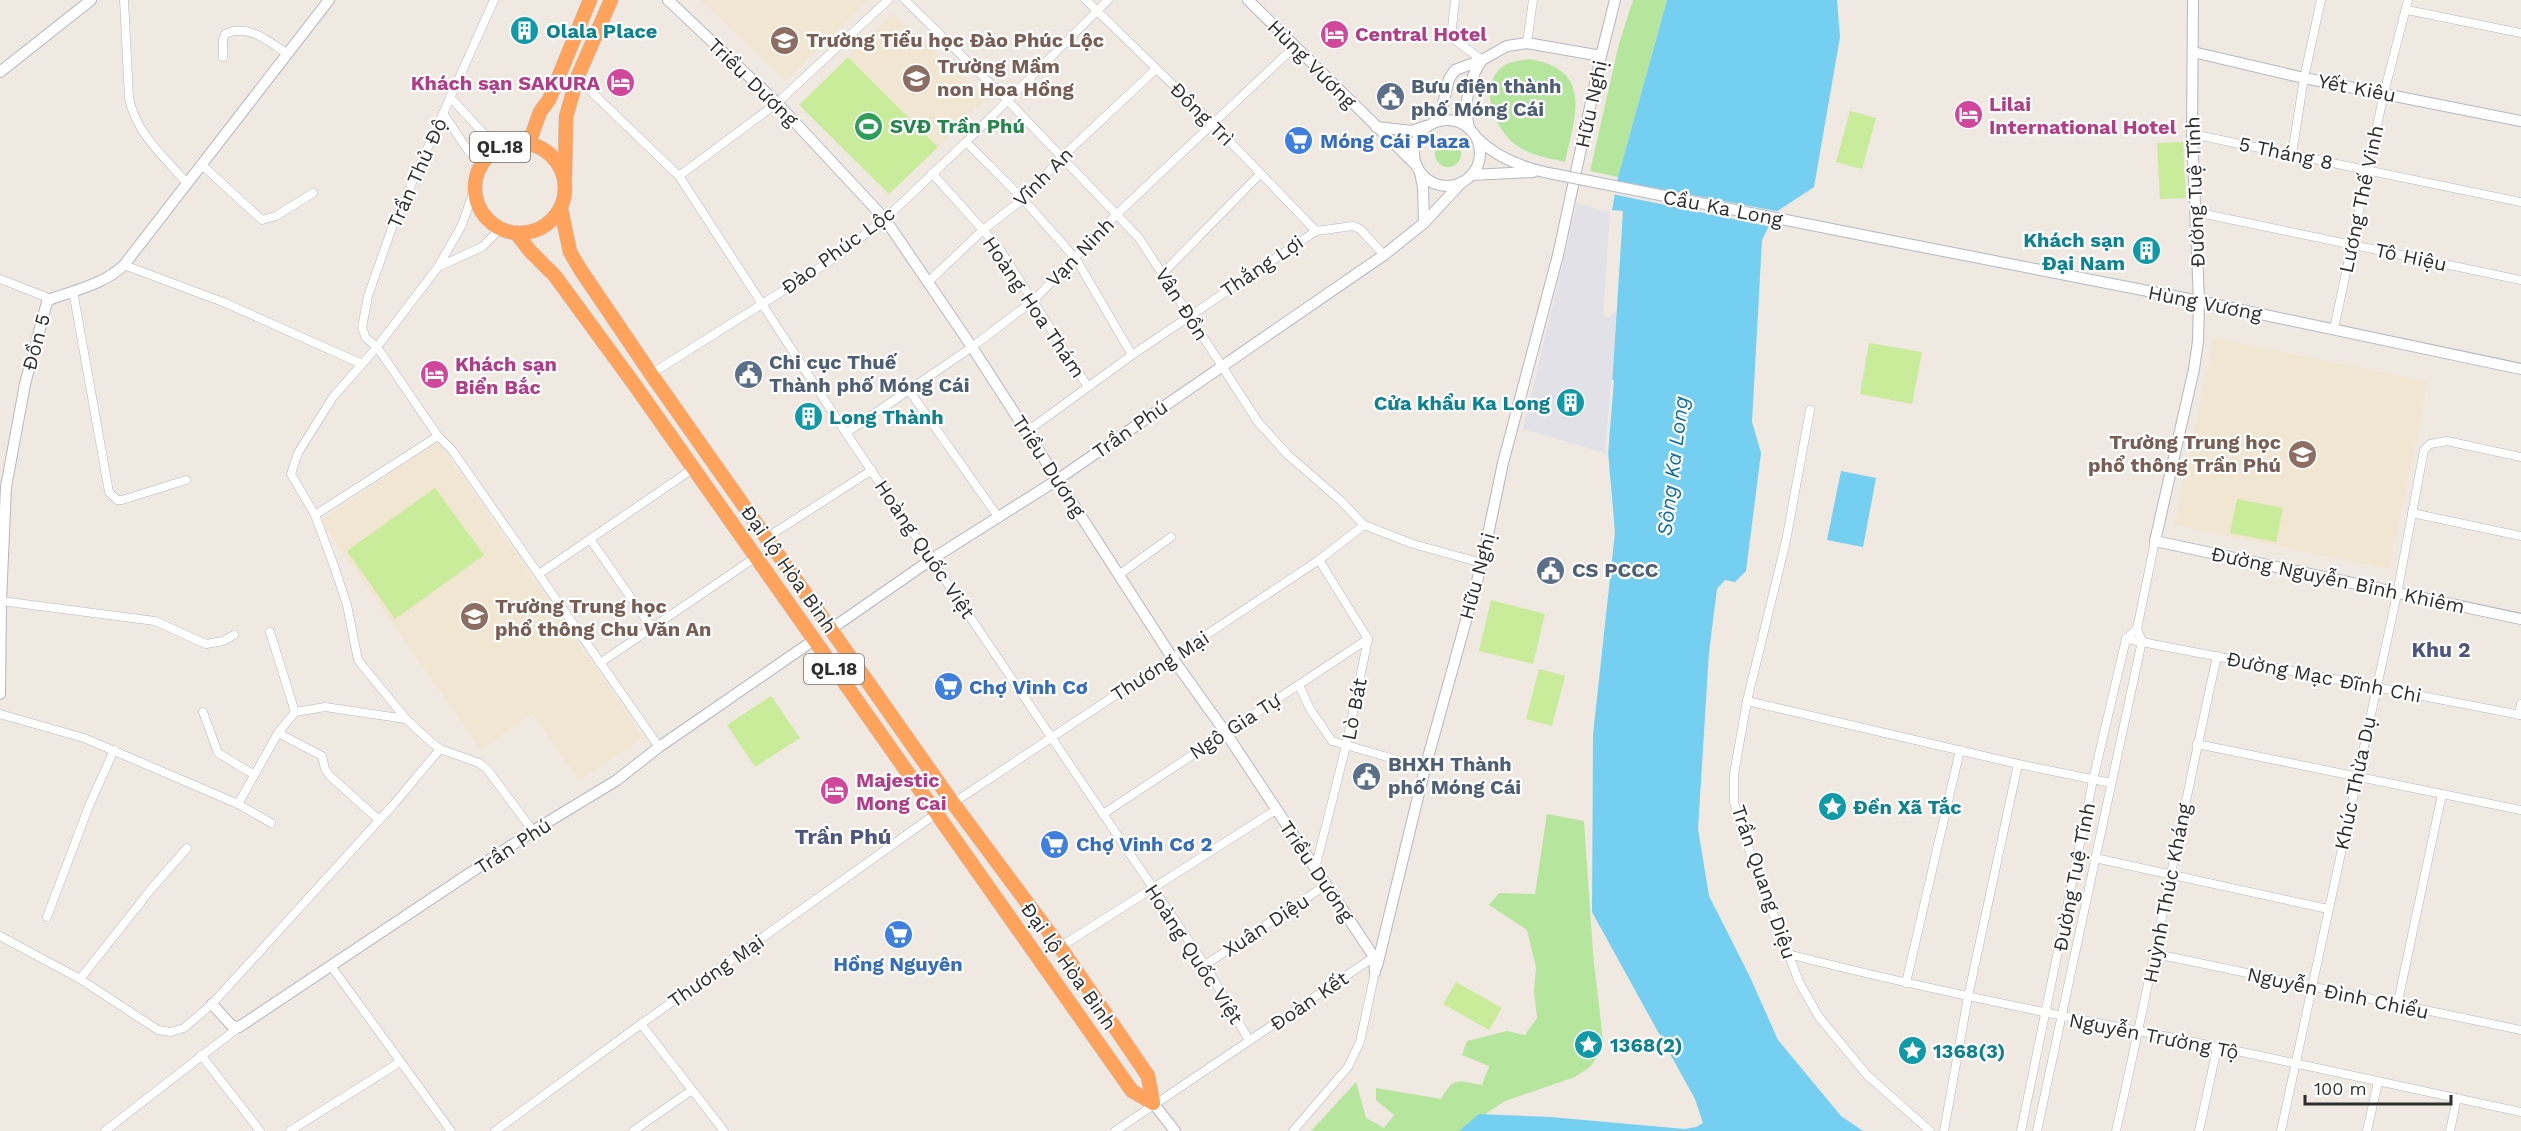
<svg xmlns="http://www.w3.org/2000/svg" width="2521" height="1131" viewBox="0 0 2521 1131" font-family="'Work Sans',sans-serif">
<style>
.industrial{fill:#e3e1e8}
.education{fill:#f0e6d1}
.green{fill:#b6e59e}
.pitch{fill:#c9ec9a}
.water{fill:#75cff0}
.pier{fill:#efe9e1}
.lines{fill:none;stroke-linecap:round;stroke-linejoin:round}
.street-casing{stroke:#b4b7c1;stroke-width:9}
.secondary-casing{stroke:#b4b7c1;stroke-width:12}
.highway-casing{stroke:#c9c9c9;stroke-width:15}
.street{stroke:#fff;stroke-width:8}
.secondary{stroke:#fff;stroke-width:10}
.highway{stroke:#ffa35c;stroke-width:14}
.secondary-bridge-casing{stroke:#b4b7c1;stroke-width:12;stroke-linecap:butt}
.secondary-bridge{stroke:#fff;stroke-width:10}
.labels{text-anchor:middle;stroke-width:4.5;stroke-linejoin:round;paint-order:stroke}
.shield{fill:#fff;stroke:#6d6d6d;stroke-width:1.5}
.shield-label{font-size:18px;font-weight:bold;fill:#2e2e2e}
.culture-label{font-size:20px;font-weight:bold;fill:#0d838f;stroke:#fff;text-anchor:start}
.hotel-label{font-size:20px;font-weight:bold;fill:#b23c85;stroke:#fff;text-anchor:start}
.education-label{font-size:20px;font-weight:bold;fill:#785e54;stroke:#fff;text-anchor:start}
.street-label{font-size:20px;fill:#2e2e2e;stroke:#fff}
.service-label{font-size:20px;font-weight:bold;fill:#4e5e75;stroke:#fff;text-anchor:start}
.leisure-label{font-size:20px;font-weight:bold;fill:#27864d;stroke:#fff;text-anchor:start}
.shop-label{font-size:20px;font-weight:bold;fill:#366cbe;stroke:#fff;text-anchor:start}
.water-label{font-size:21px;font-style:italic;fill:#0d6fa3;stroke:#fff}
.neighbourhood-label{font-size:21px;font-weight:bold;fill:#4d5680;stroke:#fff}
.quarter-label{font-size:22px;font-weight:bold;fill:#4d5680;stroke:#fff}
</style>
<rect width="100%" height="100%" fill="#efe9e1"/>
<polygon class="industrial" points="1577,203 1610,213 1603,316 1608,317 1618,311 1608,454 1523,429"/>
<g class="education">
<polygon points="701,0 868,0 786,81"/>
<polygon points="892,14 986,98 938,147 848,57"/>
<polygon points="2214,338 2428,382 2389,569 2175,525"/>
<polygon points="436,442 440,445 644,738 579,780 532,713 481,750 321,521"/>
</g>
<g class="green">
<polygon points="1633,0 1667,0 1618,177 1590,171 1619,44"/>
<path d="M 1529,59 C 1594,70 1575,115 1565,162 C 1549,158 1529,155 1516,145 C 1495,129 1477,88 1502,67 C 1510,61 1520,61 1529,59 Z"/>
<circle cx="1448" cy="154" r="13"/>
<path d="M 1547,814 L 1584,821 L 1593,954 L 1603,1040 L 1602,1049 L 1591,1066 L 1575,1077 L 1505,1101 L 1460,1131 L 1311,1131 L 1356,1082 L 1366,1118 L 1384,1128 L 1394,1115 L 1376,1100 L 1376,1088 L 1441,1099 C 1454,1076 1457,1081 1482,1085 L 1489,1066 L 1462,1055 L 1467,1041 L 1507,1031 L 1525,1035 L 1537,1018 L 1534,992 L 1536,967 L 1527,930 L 1489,905 L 1499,893 L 1535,894 Z"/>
</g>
<g class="pitch">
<polygon points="848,57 938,147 889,194 799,105"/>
<polygon points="1850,111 1876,118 1862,169 1836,162"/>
<polygon points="2183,142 2186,198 2160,199 2157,143"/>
<polygon points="1869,343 1922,352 1912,404 1860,394"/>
<polygon points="435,488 484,555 395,619 347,551"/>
<polygon points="2237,499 2283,508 2276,542 2230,533"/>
<polygon points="1491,600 1545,614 1533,664 1479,651"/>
<polygon points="1539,669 1565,676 1552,726 1526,719"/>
<polygon points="771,696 800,738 755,767 727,725"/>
<polygon points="1456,982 1502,1008 1489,1030 1443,1004"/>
</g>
<g class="water">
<polygon points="1667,0 1837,0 1840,37 1814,187 1776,212 1762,240 1752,422 1761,453 1746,571 1735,582 1725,580 1717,589 1709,652 1698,829 1709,896 1749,975 1778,1040 1841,1116 1863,1131 1459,1131 1479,1114 1550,1117 1685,1129 1696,1127 1703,1123 1695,1099 1592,912 1593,735 1615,532 1608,451 1623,211 1612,210 1618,177"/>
<polygon points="1841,471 1876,478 1863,547 1827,540"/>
</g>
<g class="pier">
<polygon points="1614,180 1781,212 1772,227 1612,194"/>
<polygon points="1611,380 1614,380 1608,454 1605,450"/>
</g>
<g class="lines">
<defs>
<g id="street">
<path d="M 124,0 L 129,98 C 136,133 163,156 186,182"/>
<polyline points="494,0 393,225 368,296 362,328 366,338 377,347 438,436 452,450 659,747"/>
<polyline points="905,0 1008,101 1139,238 1258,422 1288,455 1341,501 1364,525 1413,544 1482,563"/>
<polyline points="1086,0 1213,124 1316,231"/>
<polyline points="1455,0 1451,37 1482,60"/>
<polyline points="2407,10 2521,33"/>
<polyline points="1527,43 1533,0"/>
<path d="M 223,57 L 223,40 L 225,34 C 248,23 268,41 286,53"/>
<polyline points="577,78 679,176 846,433 1205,965 1249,1040"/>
<polyline points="450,97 497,148"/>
<polyline points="443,113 469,152 482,162"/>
<polyline points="2192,134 2521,202"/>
<polyline points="966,142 1023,199 1076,259 1132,355"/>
<polyline points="2292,154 2304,78 2321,0"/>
<polyline points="201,164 262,220 276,216 313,193"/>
<polyline points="932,173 999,248 1088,387"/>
<polyline points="679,176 777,103 888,0"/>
<polyline points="474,190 462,225 438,267 377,347 333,397 298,453 291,474 315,515 334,566 347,605 358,660 406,719 431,742 440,749 479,763 487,769 533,831"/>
<polyline points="2195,212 2521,280"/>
<polyline points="124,265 223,302 362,364"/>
<polyline points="438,267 482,247 500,229"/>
<polyline points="1163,273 1260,174"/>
<polyline points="0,279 51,299"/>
<polyline points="928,282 983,230 1023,199 1062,157 1156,69"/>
<polyline points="73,291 109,492 117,500 122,500 186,480"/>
<polyline points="2334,329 2384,93 2408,0"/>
<polyline points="651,374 827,263 885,219 966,142 1108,0"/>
<polyline points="908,389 999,518"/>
<polyline points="1810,410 1786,541 1747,701 1734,774 1734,802 1745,839 1799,982 1819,1017 1867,1075 1930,1131"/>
<polyline points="1026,432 1132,355 1316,231 1353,226 1360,229 1384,255"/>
<polyline points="846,433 972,347 1034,300 1117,214 1294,47"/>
<polyline points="2412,513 2521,536"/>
<polyline points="315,515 438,436"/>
<polyline points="766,538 872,470"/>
<polyline points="590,539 652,628"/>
<polyline points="539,574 694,468"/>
<polyline points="1120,574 1171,537"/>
<polyline points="1,601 155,621 206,644 223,641 234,635"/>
<polyline points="270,632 295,712"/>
<polyline points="2126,639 2521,715"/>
<polyline points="600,663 756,557"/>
<polyline points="1299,685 1310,709 1332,741 1425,768"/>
<polyline points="1747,701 2018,764 2111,783"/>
<polyline points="203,712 218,753 253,774"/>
<polyline points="0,714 84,738 238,804 278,733 295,712 325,707 406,719"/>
<polyline points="2519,715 2521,704"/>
<polyline points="278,733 322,756 325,769 330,776 379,820"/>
<polyline points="2197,744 2521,810"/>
<polyline points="953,803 1319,560 1364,525"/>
<polyline points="238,804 271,823"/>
<polyline points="1103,814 1368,639"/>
<polyline points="2095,858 2328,909"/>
<polyline points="1315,869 1346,746 1368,639 1319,560"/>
<polyline points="47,917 89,806 114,750"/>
<polyline points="0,936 80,979 158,1030 171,1032 184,1028 212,1004 394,804 440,749"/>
<polyline points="1060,947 1276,810"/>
<path d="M 1788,954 C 1904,984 2021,1008 2139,1031 C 2266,1056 2394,1085 2521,1112"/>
<polyline points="2156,954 2521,1030"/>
<polyline points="1205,965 1326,885"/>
<polyline points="331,966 451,1131"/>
<polyline points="80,979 152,888 187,848"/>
<polyline points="1906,983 1960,750"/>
<polyline points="2397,1006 2442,794"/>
<polyline points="641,1024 724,1131"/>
<polyline points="201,1055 260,1131"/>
<polyline points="105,1131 239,1027"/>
<polyline points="290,1131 400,1062"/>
<polyline points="495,1131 641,1024 937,813"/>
<polyline points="633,1131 692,1090"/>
<polyline points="1115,1131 1374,957"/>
<polyline points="1293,1131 1348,1067 1360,1042 1375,972"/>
<polyline points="1944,1131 1968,997 2018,764"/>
<polyline points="2021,1131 2093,780 2126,639 2137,629"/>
<polyline points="2037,1131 2142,641 2137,629 2155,541"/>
<path d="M 2116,1131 C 2152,973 2182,814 2217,656"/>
<polyline points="2199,1131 2217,1048"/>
<polyline points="2281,1131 2397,594 2424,450 2430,444 2447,441 2521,457"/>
<polyline points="2367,1131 2378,1082"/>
<polyline points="2450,1131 2457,1098"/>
</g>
<g id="secondary">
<polyline points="668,0 777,103 885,219 972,347 1173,659 1226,733 1374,957 1375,972"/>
<polyline points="1248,0 1416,165"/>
<polyline points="2193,0 2192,134 2199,301 2198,341 2194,369 2155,541 2521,619"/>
<polyline points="2193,52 2304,78 2521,121"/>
<polyline points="0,72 91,0"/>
<circle cx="1447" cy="153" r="33"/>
<polyline points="1439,121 1449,79 1455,70 1482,60 1507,46 1527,43 1601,56"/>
<polyline points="1376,127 1412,131 1426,126"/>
<path d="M 1469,129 C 1464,102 1467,82 1482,60"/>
<path d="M 1477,138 C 1499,160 1529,170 1559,175"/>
<polyline points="1420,173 1423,187 1424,223"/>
<polyline points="1471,175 1533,172"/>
<polyline points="1887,240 2199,301 2521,369"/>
<polyline points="831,629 932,559 1057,480 1384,255 1424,223 1462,182"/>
<path d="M 0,694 L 1,601 L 6,487 L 25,384 L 47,302 L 51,299 C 76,290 104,284 124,265 L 329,0"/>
<polyline points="1377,966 1425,768 1482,563 1503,463 1558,255 1601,56 1615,0"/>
<polyline points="212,1004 232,1026 239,1027 533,831 617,780 659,747 814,640"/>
<polyline points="1153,1103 1175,1131"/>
</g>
<g id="highway">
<circle cx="520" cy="188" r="45"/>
<polyline points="529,143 540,112 549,100 590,0"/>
<polyline points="565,176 566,117 577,78 611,0"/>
<polyline points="561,209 570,252 580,269 651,374 953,803 1060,947 1148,1076 1153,1103"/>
<polyline points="516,233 530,251 555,276 634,384 1132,1091 1153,1103"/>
</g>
</defs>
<use href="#street" class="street-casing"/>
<use href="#secondary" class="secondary-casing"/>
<use href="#highway" class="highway-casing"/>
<use href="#street" class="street"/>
<use href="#secondary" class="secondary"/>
<use href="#highway" class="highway"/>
<defs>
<polyline id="secondary-bridge" points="1559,175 1887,240"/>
</defs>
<use href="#secondary-bridge" class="secondary-bridge-casing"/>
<use href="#secondary-bridge" class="secondary-bridge"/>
</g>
<defs>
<symbol id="building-disc" viewBox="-11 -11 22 22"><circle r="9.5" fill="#0f9aa8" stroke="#fff"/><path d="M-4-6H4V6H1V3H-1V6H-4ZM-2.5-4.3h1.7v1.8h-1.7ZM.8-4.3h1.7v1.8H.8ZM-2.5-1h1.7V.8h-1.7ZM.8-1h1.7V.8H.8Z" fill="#fff"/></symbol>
<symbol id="hotel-disc" viewBox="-11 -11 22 22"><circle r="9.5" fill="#d1479c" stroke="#fff"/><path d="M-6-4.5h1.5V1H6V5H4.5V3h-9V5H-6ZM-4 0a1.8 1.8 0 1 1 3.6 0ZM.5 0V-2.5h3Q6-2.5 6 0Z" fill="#fff"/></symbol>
<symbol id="school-disc" viewBox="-11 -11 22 22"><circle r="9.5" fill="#8d6e63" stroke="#fff"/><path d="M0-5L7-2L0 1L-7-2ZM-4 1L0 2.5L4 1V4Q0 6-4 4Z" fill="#fff"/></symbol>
<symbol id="civic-disc" viewBox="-11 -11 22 22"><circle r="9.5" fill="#5c6f8a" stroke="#fff"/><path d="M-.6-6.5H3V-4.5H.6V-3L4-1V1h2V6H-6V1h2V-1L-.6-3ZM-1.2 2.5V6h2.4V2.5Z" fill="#fff"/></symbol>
<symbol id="stadium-disc" viewBox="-11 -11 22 22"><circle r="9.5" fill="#2e9e5b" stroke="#fff"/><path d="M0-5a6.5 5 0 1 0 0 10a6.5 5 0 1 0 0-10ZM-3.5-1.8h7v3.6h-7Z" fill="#fff"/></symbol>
<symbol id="supermarket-disc" viewBox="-11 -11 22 22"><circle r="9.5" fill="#3f7fe0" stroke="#fff"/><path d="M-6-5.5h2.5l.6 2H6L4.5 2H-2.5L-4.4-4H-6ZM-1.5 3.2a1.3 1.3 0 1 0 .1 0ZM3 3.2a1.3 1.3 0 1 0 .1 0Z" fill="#fff"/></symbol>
<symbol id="sight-disc" viewBox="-11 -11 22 22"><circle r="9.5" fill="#0f9aa8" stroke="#fff"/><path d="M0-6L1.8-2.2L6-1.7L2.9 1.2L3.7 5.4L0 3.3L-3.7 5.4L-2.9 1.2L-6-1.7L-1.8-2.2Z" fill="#fff"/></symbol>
</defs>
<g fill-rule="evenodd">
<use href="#building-disc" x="508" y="14" width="33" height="33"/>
<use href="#hotel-disc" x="1318" y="18" width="33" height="33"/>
<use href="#school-disc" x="768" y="24" width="33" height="33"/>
<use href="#school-disc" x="900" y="62" width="33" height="33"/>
<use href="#hotel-disc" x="604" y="66" width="33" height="33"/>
<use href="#civic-disc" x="1374" y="80" width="33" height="33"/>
<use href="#hotel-disc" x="1952" y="98" width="33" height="33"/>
<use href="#stadium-disc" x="852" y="110" width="33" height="33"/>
<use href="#supermarket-disc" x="1282" y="124" width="33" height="33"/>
<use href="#building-disc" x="2130" y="234" width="33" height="33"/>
<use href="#civic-disc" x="732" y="358" width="33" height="33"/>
<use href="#hotel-disc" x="418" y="358" width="33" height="33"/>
<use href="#building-disc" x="1554" y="386" width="33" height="33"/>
<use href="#building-disc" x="792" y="400" width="33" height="33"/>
<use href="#school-disc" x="2286" y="438" width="33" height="33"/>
<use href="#civic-disc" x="1534" y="554" width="33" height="33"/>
<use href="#school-disc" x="458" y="600" width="33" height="33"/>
<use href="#supermarket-disc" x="932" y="670" width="33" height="33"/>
<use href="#civic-disc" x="1350" y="760" width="33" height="33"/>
<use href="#hotel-disc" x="818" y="774" width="33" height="33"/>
<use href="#sight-disc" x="1816" y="790" width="33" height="33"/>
<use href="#supermarket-disc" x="1038" y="828" width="33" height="33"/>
<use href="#supermarket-disc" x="882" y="918" width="33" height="33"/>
<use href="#sight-disc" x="1572" y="1028" width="33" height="33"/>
<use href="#sight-disc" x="1896" y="1034" width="33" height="33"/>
</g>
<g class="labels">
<g class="shield">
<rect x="470" y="132" width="60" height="30" rx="4.5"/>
<rect x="804" y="654" width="60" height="30" rx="4.5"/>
</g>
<g class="shield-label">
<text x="500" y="153">QL.18</text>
<text x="834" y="675">QL.18</text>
</g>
<g class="culture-label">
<text x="546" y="38">Olala Place</text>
<text x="2125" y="247" text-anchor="end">Khách sạn<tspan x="2125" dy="23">Đại Nam</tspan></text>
<text x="1550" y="410" text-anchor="end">Cửa khẩu Ka Long</text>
<text x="829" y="424">Long Thành</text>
<text x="1853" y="814">Đền Xã Tắc</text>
<text x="1610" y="1052">1368(2)</text>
<text x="1933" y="1058">1368(3)</text>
</g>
<g class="hotel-label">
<text x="1355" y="41">Central Hotel</text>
<text x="600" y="90" text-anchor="end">Khách sạn SAKURA</text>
<text x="1989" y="111">Lilai<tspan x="1989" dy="23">International Hotel</tspan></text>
<text x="455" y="371">Khách sạn<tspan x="455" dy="23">Biển Bắc</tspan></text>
<text x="856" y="787">Majestic<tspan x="856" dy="23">Mong Cai</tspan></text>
</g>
<g class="education-label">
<text x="806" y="47">Trường Tiểu học Đào Phúc Lộc</text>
<text x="937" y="73">Trường Mầm<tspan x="937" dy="23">non Hoa Hồng</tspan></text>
<text x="2281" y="449" text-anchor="end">Trường Trung học<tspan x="2281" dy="23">phổ thông Trần Phú</tspan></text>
<text x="495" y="613">Trường Trung học<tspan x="495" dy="23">phổ thông Chu Văn An</tspan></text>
</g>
<g class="street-label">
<text transform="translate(1312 64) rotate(45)" y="7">Hùng Vương</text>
<text transform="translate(753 82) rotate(44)" y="7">Triều Dương</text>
<text transform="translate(2357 88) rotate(11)" y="7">Yết Kiêu</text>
<text transform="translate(1591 104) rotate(-78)" y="7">Hữu Nghị</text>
<text transform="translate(1202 114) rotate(45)" y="7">Đông Trì</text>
<text transform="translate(2286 153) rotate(12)" y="7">5 Tháng 8</text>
<text transform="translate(417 173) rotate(-66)" y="7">Trần Thủ Độ</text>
<text transform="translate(1043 177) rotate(-45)" y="7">Vĩnh An</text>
<text transform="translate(2195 192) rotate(-92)" y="7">Đường Tuệ Tĩnh</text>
<text transform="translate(2361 199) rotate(-78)" y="7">Lương Thế Vinh</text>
<text transform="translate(1723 208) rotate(11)" y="7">Cầu Ka Long</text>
<text transform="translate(838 250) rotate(-36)" y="7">Đào Phúc Lộc</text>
<text transform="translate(1080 252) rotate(-46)" y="7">Vạn Ninh</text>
<text transform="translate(2411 257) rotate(12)" y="7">Tô Hiệu</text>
<text transform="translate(1262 266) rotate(-34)" y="7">Thắng Lợi</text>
<text transform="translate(2205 303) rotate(11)" y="7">Hùng Vương</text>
<text transform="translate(1182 304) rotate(58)" y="7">Vân Đồn</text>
<text transform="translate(1034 307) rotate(56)" y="7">Hoàng Hoa Thám</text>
<text transform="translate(36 342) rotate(-75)" y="7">Đồn 5</text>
<text transform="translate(1130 429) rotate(-35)" y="7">Trần Phú</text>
<text transform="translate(1049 466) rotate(57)" y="7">Triều Dương</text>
<text transform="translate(925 549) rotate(56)" y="7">Hoàng Quốc Việt</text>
<text transform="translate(789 569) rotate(55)" y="7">Đại lộ Hòa Bình</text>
<text transform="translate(1477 576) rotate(-75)" y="7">Hữu Nghị</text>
<text transform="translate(2338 580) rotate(12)" y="7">Đường Nguyễn Bỉnh Khiêm</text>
<text transform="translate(1160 666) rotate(-33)" y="7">Thương Mại</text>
<text transform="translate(2324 677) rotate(11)" y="7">Đường Mạc Đĩnh Chi</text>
<text transform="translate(1354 709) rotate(-79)" y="7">Lò Bát</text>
<text transform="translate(1235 726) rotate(-33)" y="7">Ngô Gia Tự</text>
<text transform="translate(2355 783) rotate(-78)" y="7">Khúc Thừa Dụ</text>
<text transform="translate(513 846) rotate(-33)" y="7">Trần Phú</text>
<text transform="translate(1317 871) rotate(56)" y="7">Triều Dương</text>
<text transform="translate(2074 877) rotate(-79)" y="7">Đường Tuệ Tĩnh</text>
<text transform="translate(1764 882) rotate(71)" y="7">Trần Quang Diệu</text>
<text transform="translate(2167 893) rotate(-79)" y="7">Huỳnh Thúc Kháng</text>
<text transform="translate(1266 925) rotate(-33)" y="7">Xuân Diệu</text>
<text transform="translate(1194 954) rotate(57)" y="7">Hoàng Quốc Việt</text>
<text transform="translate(1069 966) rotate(55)" y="7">Đại lộ Hòa Bình</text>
<text transform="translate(716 971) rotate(-35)" y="7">Thương Mại</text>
<text transform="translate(2338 993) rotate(12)" y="7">Nguyễn Đình Chiểu</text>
<text transform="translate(1309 1001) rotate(-34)" y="7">Đoàn Kết</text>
<text transform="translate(2154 1036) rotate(11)" y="7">Nguyễn Trường Tộ</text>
</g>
<g class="service-label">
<text x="1411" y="93">Bưu điện thành<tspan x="1411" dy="23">phố Móng Cái</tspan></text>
<text x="769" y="369">Chi cục Thuế<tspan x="769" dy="23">Thành phố Móng Cái</tspan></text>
<text x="1572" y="577">CS PCCC</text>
<text x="1388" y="771">BHXH Thành<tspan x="1388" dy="23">phố Móng Cái</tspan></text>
</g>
<g class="leisure-label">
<text x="890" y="133">SVĐ Trần Phú</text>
</g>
<g class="shop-label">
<text x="1320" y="148">Móng Cái Plaza</text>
<text x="969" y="694">Chợ Vinh Cơ</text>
<text x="1076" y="851">Chợ Vinh Cơ 2</text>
<text x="898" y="971" text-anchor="middle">Hồng Nguyên</text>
</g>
<g class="water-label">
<text transform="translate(1673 466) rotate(-83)" y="7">Sông Ka Long</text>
</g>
<g class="neighbourhood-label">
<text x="2441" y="657">Khu 2</text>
</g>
<g class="quarter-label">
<text x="843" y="844">Trần Phú</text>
</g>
</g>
<path d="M2305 1095v9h146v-9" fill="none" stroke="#2e2e2e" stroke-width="3"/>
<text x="2314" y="1095" font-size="18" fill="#2e2e2e" stroke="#ffffff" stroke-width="4.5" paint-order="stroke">100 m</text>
</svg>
